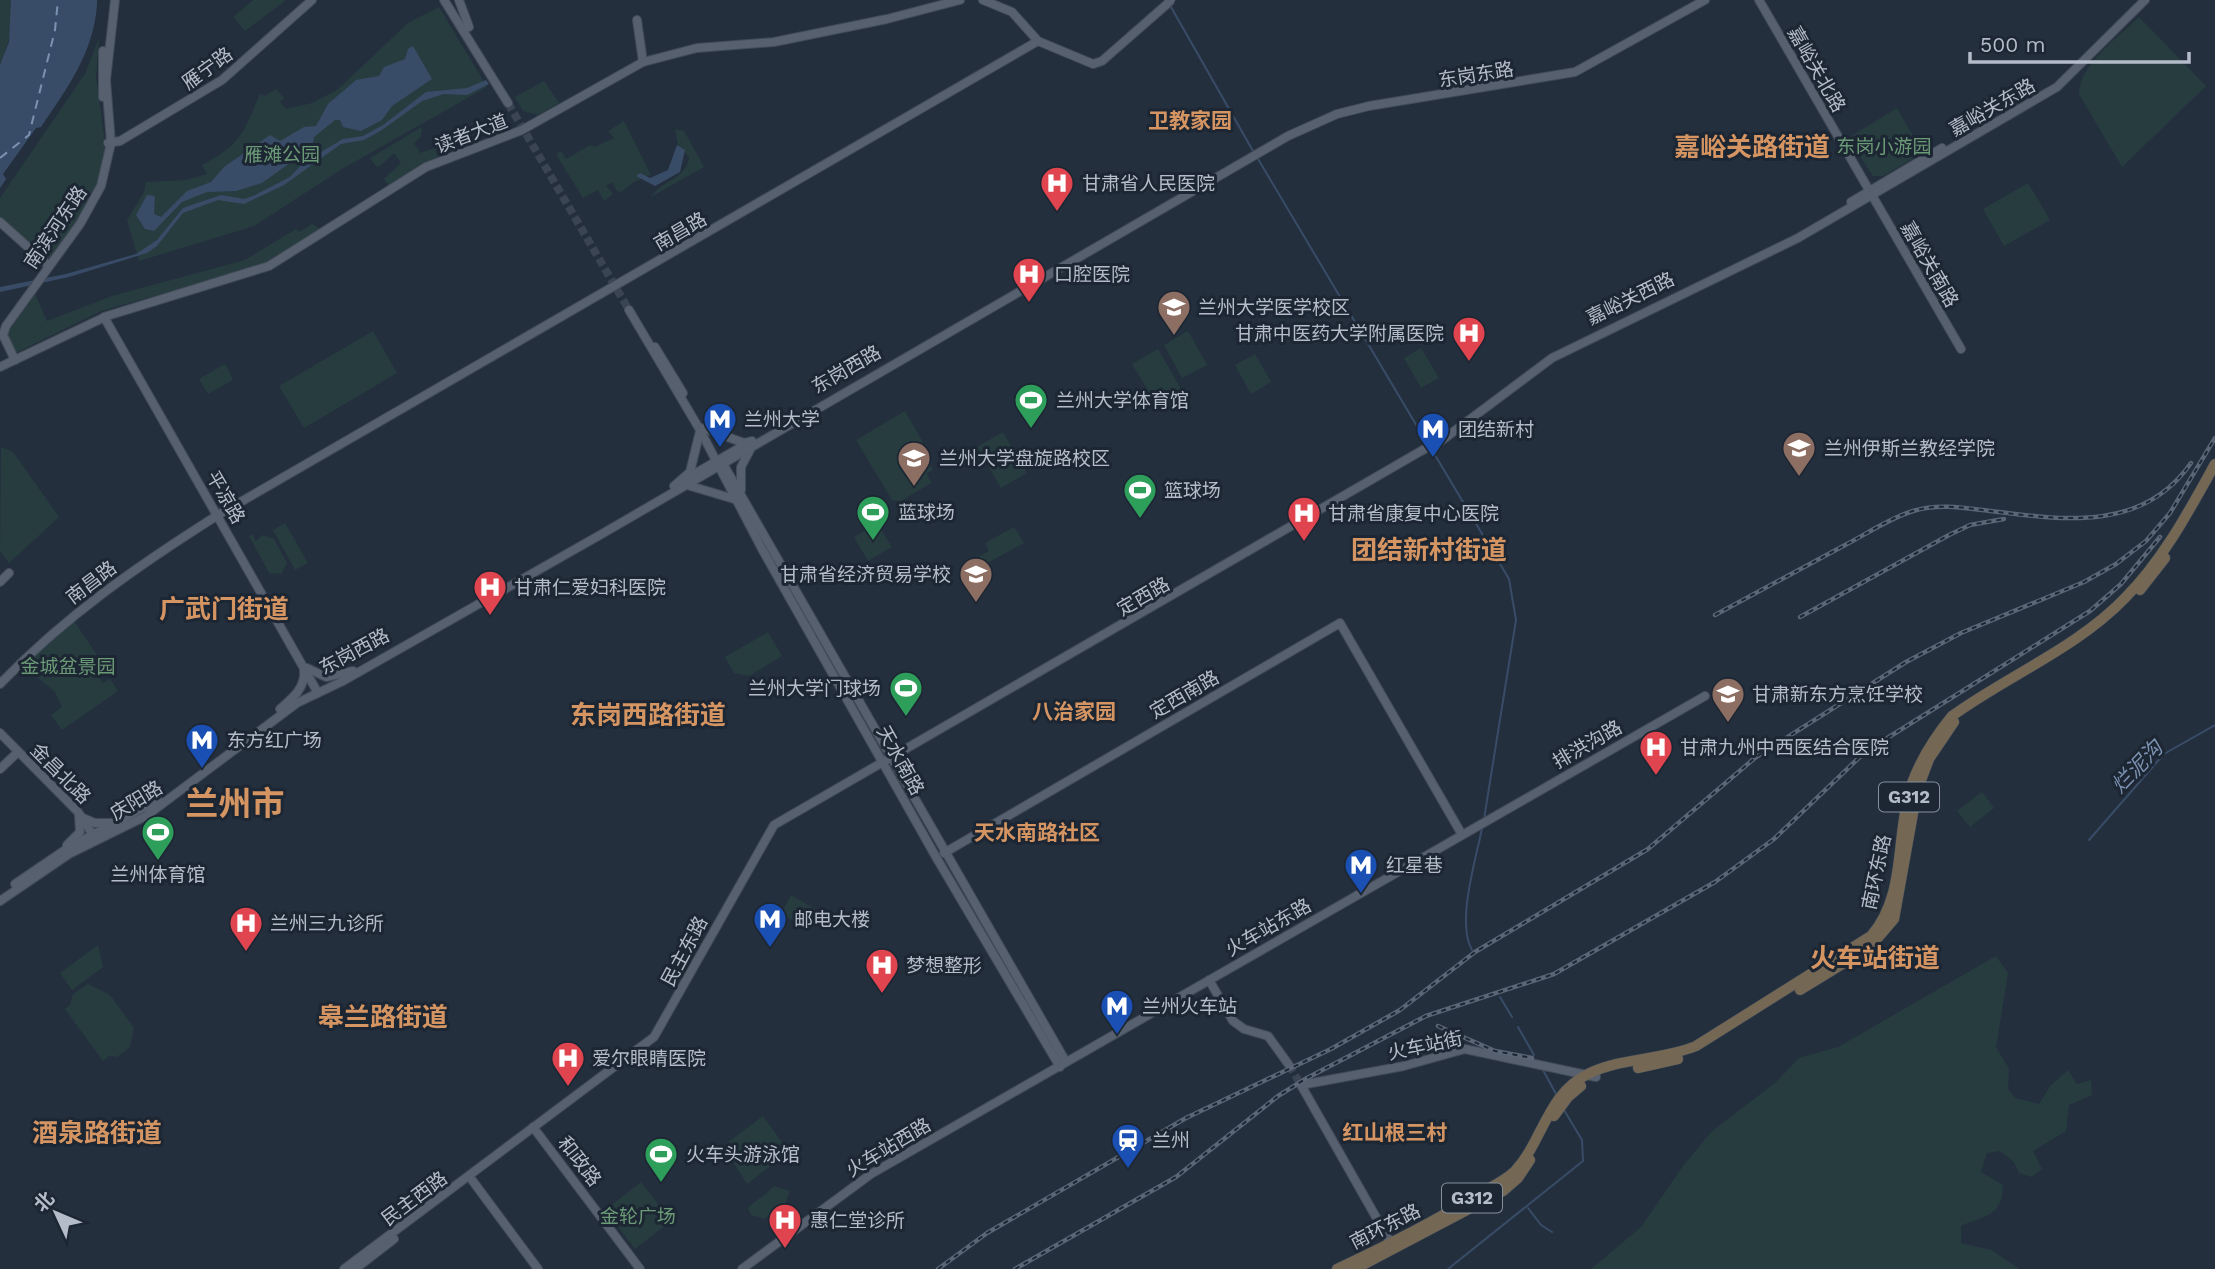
<svg xmlns="http://www.w3.org/2000/svg" width="2215" height="1269" viewBox="0 0 2215 1269" font-family="'Work Sans','Noto Sans SC',sans-serif">
<style>
.green{fill:#263c3f}
.water{fill:#394c67}
.lines{fill:none;stroke-linecap:round;stroke-linejoin:round}
.stream{stroke:#394c67;stroke-width:2}
.ferry{stroke:#7c92b1;stroke-width:2;stroke-dasharray:9 7;stroke-linecap:butt}
.major-tunnel{stroke:#3a4453;stroke-width:8;stroke-dasharray:8 4;stroke-linecap:butt}
.major-casing{stroke:#414a57;stroke-width:10}
.highway-casing{stroke:#434c59;stroke-width:11}
.major{stroke:#56606e;stroke-width:8}
.highway{stroke:#746855;stroke-width:10}
.rail-casing{stroke:#5a6575;stroke-width:4.5}
.rail{stroke:#1d2633;stroke-width:2;stroke-dasharray:5;stroke-linecap:butt}
.major-bridge-casing{stroke:#414a57;stroke-width:10;stroke-linecap:butt}
.major-bridge{stroke:#56606e;stroke-width:8}
.labels{text-anchor:middle;stroke-width:6;stroke-linejoin:round;paint-order:stroke}
.shield{fill:#1d2633;stroke:#878f9c;stroke-width:2}
.shield-label{font-size:18px;font-weight:bold;fill:#b4bcc9}
.street-label{font-size:19px;fill:#b4bcc9;stroke:#1d2633}
.park-label{font-size:19px;fill:#6b9a76;stroke:#1d2633}
.poi-label{font-size:19px;fill:#b4bcc9;stroke:#1d2633;text-anchor:start}
.neighbourhood-label{font-size:21px;font-weight:bold;fill:#d59563;stroke:#1d2633}
.water-label{font-size:21px;font-style:italic;fill:#7c92b1;stroke:#1d2633}
.district-label{font-size:26px;font-weight:bold;fill:#d59563;stroke:#1d2633}
.town-label{font-size:33px;font-weight:bold;fill:#d59563;stroke:#1d2633}
</style>
<rect width="100%" height="100%" fill="#242f3e"/>
<g class="green">
<path d="M 0,0 L 11,0 C 12,22 10,46 0,65 Z"/>
<polygon points="253,0 284,0 285,1 245,31 233,17"/>
<path d="M 439,7 L 487,87 L 342,169 L 254,226 L 139,261 L 127,220 L 144,192 L 146,182 L 186,180 L 207,174 L 202,165 C 242,144 243,133 260,94 L 265,96 L 276,89 L 284,98 L 280,102 L 286,109 L 312,103 L 337,90 L 408,23 Z"/>
<path d="M 2139,17 L 2206,86 L 2122,167 L 2079,94 C 2079,64 2119,37 2139,17 Z"/>
<polygon points="99,38 96,77 106,150 98,187 81,217 46,263 0,221 0,198 85,74"/>
<polygon points="544,81 559,103 538,115 523,111 515,97"/>
<polygon points="1897,108 1923,153 1883,176 1873,176 1848,138"/>
<polygon points="624,121 651,175 634,182 621,192 617,191 612,182 606,186 613,194 604,201 598,190 583,198 556,154 561,151 566,159 590,145 595,147 614,138 608,131"/>
<polygon points="422,127 421,136 414,143 420,153 435,148 438,157 389,186 382,176 385,178 401,163 394,153 380,166 376,166 370,158"/>
<path d="M 675,129 L 684,131 L 704,167 L 651,197 C 662,180 687,179 689,157 L 678,145 Z"/>
<polygon points="2028,183 2050,220 2004,246 1983,209"/>
<polygon points="312,224 321,230 267,264 101,311 16,353 7,333 35,294 47,321 112,296 245,260 296,229 299,232"/>
<polygon points="373,331 397,373 304,428 279,386"/>
<polygon points="1188,331 1207,365 1182,378 1164,345"/>
<polygon points="1421,348 1439,378 1421,388 1404,358"/>
<polygon points="1158,349 1181,389 1156,404 1132,364"/>
<polygon points="1255,354 1271,382 1251,394 1235,365"/>
<polygon points="225,364 233,380 208,394 199,379"/>
<polygon points="905,411 929,453 927,459 933,470 927,473 931,483 901,501 892,500 856,440"/>
<polygon points="1003,432 1027,473 1001,488 977,447"/>
<polygon points="1,447 13,452 59,517 9,563 0,551"/>
<polygon points="285,523 308,563 295,570 273,530"/>
<polygon points="877,523 892,547 868,561 854,537"/>
<polygon points="1014,527 1024,543 978,568 973,560 989,551 985,543"/>
<polygon points="252,534 256,541 263,535 274,539 287,563 281,574 269,573 249,536"/>
<polygon points="74,621 97,655 94,657 102,668 98,675 103,683 110,679 118,691 62,730 51,715 62,707 55,692 36,676 29,661"/>
<polygon points="768,632 782,656 749,676 734,673 725,657"/>
<polygon points="1982,792 1994,808 1970,827 1957,811"/>
<polygon points="791,895 815,909 805,927 781,914"/>
<polygon points="98,945 103,967 72,990 60,973"/>
<path d="M 1996,956 L 2008,973 L 1996,1047 L 2009,1069 L 2008,1089 L 2015,1098 L 2039,1104 L 2051,1085 L 2068,1070 L 2077,1084 L 2091,1080 L 2092,1095 L 2069,1105 L 2066,1131 L 2033,1151 L 2042,1169 L 2032,1177 L 2019,1173 L 2014,1162 L 2000,1151 L 1987,1153 L 1981,1172 L 2003,1185 C 2002,1216 1987,1215 1961,1226 L 1961,1243 L 1991,1250 L 2020,1269 L 1591,1269 L 1641,1227 L 1683,1166 L 1712,1131 L 1775,1083 L 1799,1058 L 1838,1047 Z"/>
<polygon points="88,984 110,995 134,1028 130,1047 117,1057 109,1056 103,1061 65,1009 70,1005 73,994"/>
<polygon points="763,1116 789,1152 747,1184 723,1146"/>
<polygon points="641,1182 671,1221 635,1249 605,1210"/>
<path d="M 774,1186 L 790,1191 L 784,1207 L 764,1219 L 751,1215 L 748,1208 C 752,1203 767,1194 774,1186 Z"/>
</g>
<g class="water">
<path d="M 11,0 L 97,0 L 97,5 C 93,54 68,87 41,127 L 36,128 L 3,174 L 6,179 L 0,188 L 0,65 L 9,42 Z"/>
<polygon points="413,46 432,79 392,106 382,120 361,131 343,127 340,120 335,120 314,137 312,147 262,183 236,191 207,192 182,202 154,231 145,229 136,215 147,195 155,196 154,214 161,217 187,191 211,182 224,167 270,135 280,141 304,127 316,126 328,104 356,80 379,76 384,67 405,59 408,49"/>
<polygon points="486,80 489,84 467,95 444,94 422,101 382,130 364,140 341,144 284,185 244,204 218,200 183,213 157,246 147,253 69,277 0,292 0,287 66,274 136,254 157,240 183,208 221,195 244,199 253,196 290,177 304,162 343,139 363,136 383,125 426,92 467,88"/>
<polygon points="677,145 685,150 680,172 655,186 636,176 640,173 650,178 668,170"/>
</g>
<g class="lines">
<g class="stream">
<polyline points="1171,7 1253,151"/>
<polyline points="1258,159 1427,443"/>
<polyline points="1432,450 1509,579 1516,620 1484,819"/>
<polyline points="2089,840 2164,754 2215,725"/>
<path d="M 1472,950 C 1456,922 1476,860 1482,828"/>
<polyline points="1500,997 1512,1017"/>
<polyline points="1518,1027 1534,1055"/>
<polyline points="1543,1070 1556,1094"/>
<polyline points="1528,1208 1541,1225 1552,1232"/>
<polyline points="1448,1269 1583,1161 1582,1140 1564,1110"/>
</g>
<polyline class="ferry" points="0,158 29,135 55,30 58,0"/>
<g class="major-tunnel">
<polyline points="508,103 629,310"/>
<polyline points="1289,1065 1301,1085"/>
</g>
<defs>
<g id="major">
<polyline points="444,0 508,103"/>
<polyline points="459,0 469,27"/>
<polyline points="983,0 1012,12 1038,41 1093,64 1102,61 1166,5"/>
<polyline points="1759,0 1961,349"/>
<polyline points="637,20 643,62"/>
<polyline points="103,51 103,97"/>
<polyline points="108,143 120,141 222,80 312,0"/>
<polyline points="1851,202 1942,148"/>
<polyline points="0,222 49,266"/>
<polyline points="629,310 700,430 762,549 936,857 1060,1067"/>
<polyline points="104,317 318,693"/>
<polyline points="655,347 683,393"/>
<polyline points="15,360 3,335 6,326 80,224 101,186 111,143 106,80 115,0"/>
<polyline points="0,367 107,316 269,266 426,167 522,130 643,62 697,48 774,42 887,19 960,0"/>
<polyline points="703,428 744,443 752,441"/>
<polyline points="1433,447 1552,358 1798,238 2057,87 2145,0"/>
<polyline points="722,462 1066,1062"/>
<polyline points="682,481 741,447"/>
<polyline points="687,485 734,499"/>
<polyline points="674,486 690,472 700,431"/>
<polyline points="741,490 741,467 750,450"/>
<polyline points="0,582 9,573"/>
<polyline points="307,668 326,677 353,671"/>
<path d="M 0,684 C 65,616 139,565 218,515 L 1038,41"/>
<path d="M 280,709 C 293,698 306,687 304,670"/>
<polyline points="0,733 78,812 95,838"/>
<polyline points="0,769 18,752"/>
<polyline points="83,818 95,823 117,823"/>
<polyline points="67,845 80,832 79,815"/>
<polyline points="944,853 1340,623 1461,833"/>
<polyline points="15,884 68,848 158,800"/>
<polyline points="0,901 69,854 146,816 297,703 343,681 600,535 1288,136 1337,114 1369,106 1575,72 1705,0"/>
<polyline points="1209,980 1233,1021 1244,1029 1268,1036 1289,1065"/>
<polyline points="533,1127 640,1269"/>
<polyline points="472,1180 538,1269"/>
<polyline points="1393,1247 1301,1085 1404,1066 1465,1049 1596,1077"/>
<polyline points="344,1269 654,1037 774,825 1421,451"/>
<polyline points="355,1269 394,1239"/>
<polyline points="742,1269 871,1174 1705,696"/>
</g>
<g id="highway">
<polyline points="2140,590 2165,558"/>
<polyline points="1800,990 1870,947 1894,919 1917,791 1929,759 1954,722"/>
<polyline points="1638,1068 1678,1059"/>
<polyline points="1554,1116 1568,1097 1581,1086"/>
<path d="M 1337,1269 C 1384,1247 1430,1224 1474,1197 C 1488,1188 1504,1182 1515,1171 C 1543,1141 1547,1094 1588,1074 C 1619,1058 1662,1060 1696,1046 L 1871,936 C 1907,895 1895,836 1911,786 C 1920,760 1934,738 1952,716 C 2007,676 2077,648 2125,598 C 2163,560 2189,511 2215,464"/>
<polyline points="1355,1269 1503,1191 1518,1178 1530,1160"/>
</g>
</defs>
<use href="#major" class="major-casing"/>
<use href="#highway" class="highway-casing"/>
<use href="#major" class="major"/>
<use href="#highway" class="highway"/>
<defs>
<g id="rail">
<path d="M 1715,615 C 1759,591 1803,568 1847,544 C 1868,533 1890,518 1913,511 C 1936,504 1959,507 1982,510 C 2057,519 2141,535 2191,463"/>
<polyline points="1800,617 1949,535 1970,525 2004,519"/>
<polyline points="1438,1026 1495,1051 1532,1058"/>
<polyline points="938,1269 987,1233 1186,1118 1331,1049 1400,1010 1475,952 1648,849 1756,757 1906,662 1961,633 2084,582 2116,564 2146,541 2170,513 2215,438"/>
<polyline points="1015,1269 1176,1177 1278,1096 1307,1078 1426,1016 1554,974 1715,882 1774,839 1865,752 2090,611 2121,584 2160,537"/>
</g>
</defs>
<use href="#rail" class="rail-casing"/>
<use href="#rail" class="rail"/>
<defs>
<g id="major-bridge">
<polyline points="1166,5 1171,0"/>
<polyline points="1421,451 1432,445"/>
</g>
</defs>
<use href="#major-bridge" class="major-bridge-casing"/>
<use href="#major-bridge" class="major-bridge"/>
</g>
<defs>
<symbol id="hospital-pin" viewBox="-11 -11 22 30"><path d="M0 17L-7.5 6A9.5 9.5 0 1 1 7.5 6Z" fill="#e0444e" stroke="#1d2633"/><path d="M-5-5h3v3.5h4V-5h3V5h-3V1.5h-4V5h-3Z" fill="#fff"/></symbol>
<symbol id="university-pin" viewBox="-11 -11 22 30"><path d="M0 17L-7.5 6A9.5 9.5 0 1 1 7.5 6Z" fill="#8d6e63" stroke="#1d2633"/><path d="M0-5L7-2L0 1L-7-2ZM-4 1L0 2.5L4 1V4Q0 6-4 4Z" fill="#fff"/></symbol>
<symbol id="stadium-pin" viewBox="-11 -11 22 30"><path d="M0 17L-7.5 6A9.5 9.5 0 1 1 7.5 6Z" fill="#2e9e5b" stroke="#1d2633"/><path d="M0-5a6.5 5 0 1 0 0 10a6.5 5 0 1 0 0-10ZM-3.5-1.8h7v3.6h-7Z" fill="#fff"/></symbol>
<symbol id="metro-pin" viewBox="-11 -11 22 30"><path d="M0 17L-7.5 6A9.5 9.5 0 1 1 7.5 6Z" fill="#1a4fb4" stroke="#1d2633"/><path d="M-5.5 5V-5H-3L0 0L3-5H5.5V5H3V-.5L0 4L-3-.5V5Z" fill="#fff"/></symbol>
<symbol id="station-pin" viewBox="-11 -11 22 30"><path d="M0 17L-7.5 6A9.5 9.5 0 1 1 7.5 6Z" fill="#1a4fb4" stroke="#1d2633"/><path d="M-3-6H3Q5-6 5-4V2Q5 4 3 4L4.5 6H3L1.5 4h-3L-3 6H-4.5L-3 4Q-5 4-5 2V-4Q-5-6-3-6ZM-3.5-4v3h7v-3ZM-3.5 1v1.5H-2V1ZM2 1v1.5H3.5V1Z" fill="#fff"/></symbol>
</defs>
<g fill-rule="evenodd">
<use href="#hospital-pin" x="1038" y="164" width="38" height="52"/>
<use href="#hospital-pin" x="1010" y="255" width="38" height="52"/>
<use href="#university-pin" x="1155" y="288" width="38" height="52"/>
<use href="#hospital-pin" x="1450" y="314" width="38" height="52"/>
<use href="#stadium-pin" x="1012" y="381" width="38" height="52"/>
<use href="#metro-pin" x="701" y="400" width="38" height="52"/>
<use href="#metro-pin" x="1414" y="410" width="38" height="52"/>
<use href="#university-pin" x="1780" y="429" width="38" height="52"/>
<use href="#university-pin" x="895" y="439" width="38" height="52"/>
<use href="#stadium-pin" x="1121" y="471" width="38" height="52"/>
<use href="#stadium-pin" x="854" y="493" width="38" height="52"/>
<use href="#hospital-pin" x="1285" y="494" width="38" height="52"/>
<use href="#university-pin" x="957" y="555" width="38" height="52"/>
<use href="#hospital-pin" x="471" y="568" width="38" height="52"/>
<use href="#stadium-pin" x="887" y="669" width="38" height="52"/>
<use href="#university-pin" x="1709" y="675" width="38" height="52"/>
<use href="#metro-pin" x="183" y="721" width="38" height="52"/>
<use href="#hospital-pin" x="1637" y="728" width="38" height="52"/>
<use href="#stadium-pin" x="139" y="813" width="38" height="52"/>
<use href="#metro-pin" x="1342" y="846" width="38" height="52"/>
<use href="#metro-pin" x="751" y="900" width="38" height="52"/>
<use href="#hospital-pin" x="227" y="904" width="38" height="52"/>
<use href="#hospital-pin" x="863" y="946" width="38" height="52"/>
<use href="#metro-pin" x="1098" y="987" width="38" height="52"/>
<use href="#hospital-pin" x="549" y="1039" width="38" height="52"/>
<use href="#station-pin" x="1109" y="1121" width="38" height="52"/>
<use href="#stadium-pin" x="642" y="1135" width="38" height="52"/>
<use href="#hospital-pin" x="766" y="1201" width="38" height="52"/>
</g>
<g class="labels">
<g class="shield">
<rect x="1879" y="782.5" width="60" height="29" rx="5"/>
<rect x="1442" y="1183.5" width="60" height="29" rx="5"/>
</g>
<g class="shield-label">
<text x="1909" y="803">G312</text>
<text x="1472" y="1204">G312</text>
</g>
<g class="street-label">
<text transform="translate(207 68) rotate(-36)" y="7">雁宁路</text>
<text transform="translate(1817 69) rotate(60)" y="7">嘉峪关北路</text>
<text transform="translate(1476 74) rotate(-9)" y="7">东岗东路</text>
<text transform="translate(1992 107) rotate(-30)" y="7">嘉峪关东路</text>
<text transform="translate(471 133) rotate(-21)" y="7">读者大道</text>
<text transform="translate(55 227) rotate(-56)" y="7">南滨河东路</text>
<text transform="translate(680 231) rotate(-30)" y="7">南昌路</text>
<text transform="translate(1930 264) rotate(60)" y="7">嘉峪关南路</text>
<text transform="translate(1630 298) rotate(-26)" y="7">嘉峪关西路</text>
<text transform="translate(846 369) rotate(-30)" y="7">东岗西路</text>
<text transform="translate(226 497) rotate(60)" y="7">平凉路</text>
<text transform="translate(91 582) rotate(-37)" y="7">南昌路</text>
<text transform="translate(1143 596) rotate(-30)" y="7">定西路</text>
<text transform="translate(354 651) rotate(-28)" y="7">东岗西路</text>
<text transform="translate(1184 694) rotate(-30)" y="7">定西南路</text>
<text transform="translate(1587 744) rotate(-30)" y="7">排洪沟路</text>
<text transform="translate(901 760) rotate(61)" y="7">天水南路</text>
<text transform="translate(61 773) rotate(45)" y="7">金昌北路</text>
<text transform="translate(136 800) rotate(-31)" y="7">庆阳路</text>
<text transform="translate(1876 872) rotate(-78)" y="7">南环东路</text>
<text transform="translate(1268 927) rotate(-30)" y="7">火车站东路</text>
<text transform="translate(684 951) rotate(-62)" y="7">民主东路</text>
<text transform="translate(1425 1045) rotate(-12)" y="7">火车站街</text>
<text transform="translate(888 1147) rotate(-31)" y="7">火车站西路</text>
<text transform="translate(580 1161) rotate(52)" y="7">和政路</text>
<text transform="translate(414 1198) rotate(-37)" y="7">民主西路</text>
<text transform="translate(1385 1226) rotate(-27)" y="7">南环东路</text>
</g>
<g class="park-label">
<text x="1884" y="153">东岗小游园</text>
<text x="282" y="161">雁滩公园</text>
<text x="68" y="673">金城盆景园</text>
<text x="638" y="1223">金轮广场</text>
</g>
<g class="poi-label">
<text x="1082" y="190">甘肃省人民医院</text>
<text x="1054" y="281">口腔医院</text>
<text x="1198" y="314">兰州大学医学校区</text>
<text x="1444" y="340" text-anchor="end">甘肃中医药大学附属医院</text>
<text x="1056" y="407">兰州大学体育馆</text>
<text x="744" y="426">兰州大学</text>
<text x="1458" y="436">团结新村</text>
<text x="1824" y="455">兰州伊斯兰教经学院</text>
<text x="939" y="465">兰州大学盘旋路校区</text>
<text x="1164" y="497">篮球场</text>
<text x="898" y="519">蓝球场</text>
<text x="1328" y="520">甘肃省康复中心医院</text>
<text x="951" y="581" text-anchor="end">甘肃省经济贸易学校</text>
<text x="514" y="594">甘肃仁爱妇科医院</text>
<text x="881" y="695" text-anchor="end">兰州大学门球场</text>
<text x="1752" y="701">甘肃新东方烹饪学校</text>
<text x="227" y="747">东方红广场</text>
<text x="1680" y="754">甘肃九州中西医结合医院</text>
<text x="1386" y="872">红星巷</text>
<text x="158" y="881" text-anchor="middle">兰州体育馆</text>
<text x="794" y="926">邮电大楼</text>
<text x="270" y="930">兰州三九诊所</text>
<text x="906" y="972">梦想整形</text>
<text x="1142" y="1013">兰州火车站</text>
<text x="592" y="1065">爱尔眼睛医院</text>
<text x="1152" y="1147">兰州</text>
<text x="686" y="1161">火车头游泳馆</text>
<text x="810" y="1227">惠仁堂诊所</text>
</g>
<g class="neighbourhood-label">
<text x="1190" y="128">卫教家园</text>
<text x="1074" y="719">八治家园</text>
<text x="1037" y="840">天水南路社区</text>
<text x="1395" y="1140">红山根三村</text>
</g>
<g class="water-label">
<text transform="translate(2137 767) rotate(-46)" y="7">烂泥沟</text>
</g>
<g class="district-label">
<text x="1752" y="156">嘉峪关路街道</text>
<text x="1429" y="559">团结新村街道</text>
<text x="224" y="618">广武门街道</text>
<text x="648" y="724">东岗西路街道</text>
<text x="1875" y="967">火车站街道</text>
<text x="383" y="1026">皋兰路街道</text>
<text x="97" y="1142">酒泉路街道</text>
</g>
<g class="town-label">
<text x="235" y="815">兰州市</text>
</g>
</g>
<g transform="translate(56 1213) rotate(314)" stroke="#1d2633" stroke-width="5" paint-order="stroke">
<path d="M0-5L12 26L0 18L-12 26Z" fill="#b4bcc9"/>
<text y="-10" font-size="19" font-weight="bold" text-anchor="middle" fill="#b4bcc9">北</text>
</g>
<path d="M1970 52v10h219v-10" fill="none" stroke="#b4bcc9" stroke-width="3.5"/>
<text x="1980" y="52" font-size="21" fill="#b4bcc9" stroke="#1d2633" stroke-width="5" paint-order="stroke">500 m</text>
</svg>
